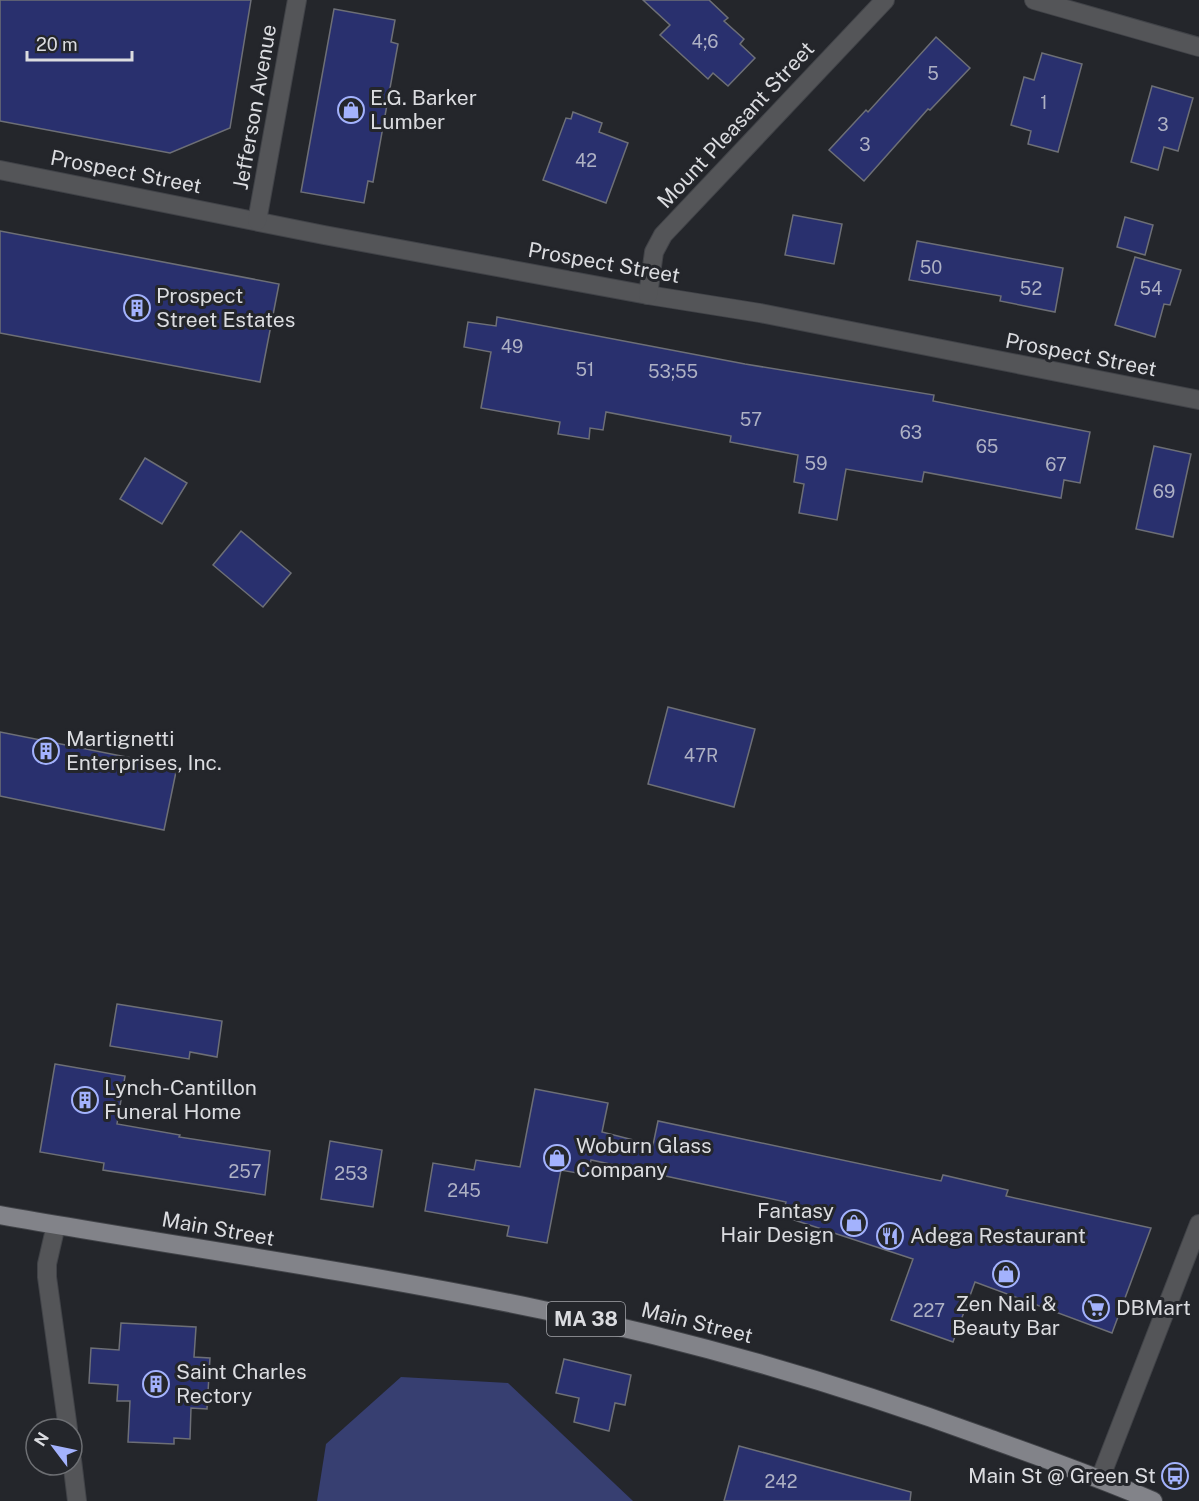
<svg xmlns="http://www.w3.org/2000/svg" width="1199" height="1501" viewBox="0 0 1199 1501" font-family="'Public Sans',sans-serif">
<style>
.green{fill:#373f71}
.building{fill:#29306e;stroke:#6d6f76;stroke-width:1.5}
.lines{fill:none;stroke-linecap:round;stroke-linejoin:round}
.minor-casing{stroke:#414348;stroke-width:20}
.major-casing{stroke:#414348;stroke-width:20}
.minor{stroke:#545558;stroke-width:18}
.major{stroke:#828389;stroke-width:18}
.labels{text-anchor:middle;stroke-width:6;stroke-linejoin:round;paint-order:stroke}
.number-label{font-size:18px;fill:#aeb1c4}
.shield{fill:#24262b;stroke:#a4a5aa;stroke-width:1.5}
.shield-label{font-size:20px;font-weight:bold;fill:#dbdce0}
.poi-label{font-size:21px;fill:#dbdce0;stroke:#24262b;text-anchor:start}
.street-label{font-size:21px;fill:#dbdce0;stroke:#24262b}
</style>
<rect width="100%" height="100%" fill="#24262b"/>
<polygon class="green" points="401,1377 508,1383 633,1501 317,1501 326,1444"/>
<g class="building">
<polygon points="0,0 251,0 230,128 170,153 0,121"/>
<polygon points="643,0 709,0 728,18 724,21 744,39 740,44 755,58 728,86 713,73 708,79 660,35 670,25"/>
<polygon points="334,9 395,20 391,42 398,44 373,182 368,181 364,203 301,192"/>
<polygon points="936,37 970,68 930,110 928,109 864,181 829,150 866,110 868,112"/>
<polygon points="1042,53 1082,64 1058,152 1028,144 1031,131 1011,125 1024,77 1034,80"/>
<polygon points="1152,86 1193,98 1178,151 1164,147 1158,170 1131,162"/>
<polygon points="573,112 602,123 599,132 628,143 606,203 543,180 566,118 571,119"/>
<polygon points="793,215 842,224 834,264 785,255"/>
<polygon points="1125,217 1153,225 1145,255 1117,247"/>
<polygon points="0,231 279,284 260,382 0,333"/>
<polygon points="917,241 1063,268 1055,312 1000,301 1001,296 909,280"/>
<polygon points="1135,257 1181,270 1170,305 1164,304 1155,337 1115,325"/>
<polygon points="497,317 745,364 934,395 933,401 1090,432 1080,483 1064,480 1061,498 924,472 922,482 846,469 837,520 799,513 804,484 794,482 798,455 730,442 731,436 606,412 603,430 590,428 589,439 558,434 560,422 481,408 491,352 464,347 468,322 496,326"/>
<polygon points="1154,446 1191,454 1173,537 1136,529"/>
<polygon points="145,458 187,483 162,524 120,499"/>
<polygon points="241,531 291,573 263,607 213,565"/>
<polygon points="668,707 755,729 734,807 648,784"/>
<polygon points="0,732 177,767 164,830 0,796"/>
<polygon points="117,1004 222,1021 217,1057 190,1052 189,1059 110,1046"/>
<polygon points="55,1064 125,1076 117,1124 180,1135 179,1137 270,1151 265,1195 103,1170 104,1163 40,1152"/>
<polygon points="535,1089 608,1103 602,1132 653,1145 658,1121 941,1181 943,1175 1008,1190 1006,1196 1151,1228 1112,1333 975,1282 953,1342 891,1320 913,1259 782,1216 786,1202 591,1160 588,1175 561,1170 547,1243 507,1236 509,1226 425,1211 433,1163 474,1170 476,1160 520,1167"/>
<polygon points="330,1141 382,1150 373,1207 321,1199"/>
<polygon points="121,1323 196,1327 194,1357 210,1358 207,1409 191,1408 190,1439 174,1438 174,1444 128,1442 130,1401 117,1401 118,1385 89,1383 91,1348 119,1350"/>
<polygon points="564,1359 631,1375 625,1405 615,1403 609,1431 574,1422 579,1398 556,1393"/>
<polygon points="739,1446 911,1492 910,1501 724,1501"/>
</g>
<g class="lines">
<defs>
<g id="minor">
<polyline points="1034,0 1199,47"/>
<polyline points="0,170 324,235 648,295 760,313 1199,400"/>
<polyline points="257,221 297,0"/>
<polyline points="648,295 654,252 663,235 885,0"/>
<polyline points="56,1225 47,1264 47,1277 68,1429"/>
<polyline points="72,1460 77,1501"/>
<polyline points="1100,1479 1199,1224"/>
</g>
<path id="major" d="M 0,1215 C 181,1247 363,1272 543,1310 C 693,1341 840,1384 985,1437 C 1041,1457 1098,1477 1153,1501"/>
</defs>
<use href="#minor" class="minor-casing"/>
<use href="#major" class="major-casing"/>
<use href="#minor" class="minor"/>
<use href="#major" class="major"/>
</g>
<defs>
<symbol id="shop-ring" viewBox="-11 -11 22 22"><circle r="9.5" fill="#24262b" stroke="#a3b2fd" stroke-width="1.5"/><path d="M-5-2.5h2.3a2.7 3.5 0 0 1 5.4 0H5L5.5 6h-11ZM-1.5-2.5h3a1.5 2.3 0 0 0-3 0Z" fill="#a3b2fd"/></symbol>
<symbol id="building-ring" viewBox="-11 -11 22 22"><circle r="9.5" fill="#24262b" stroke="#a3b2fd" stroke-width="1.5"/><path d="M-4-6H4V6H1V3H-1V6H-4ZM-2.5-4.3h1.7v1.8h-1.7ZM.8-4.3h1.7v1.8H.8ZM-2.5-1h1.7V.8h-1.7ZM.8-1h1.7V.8H.8Z" fill="#a3b2fd"/></symbol>
<symbol id="restaurant-ring" viewBox="-11 -11 22 22"><circle r="9.5" fill="#24262b" stroke="#a3b2fd" stroke-width="1.5"/><path d="M-5-6h1v4h1v-4h1v4h1v-4h1v5L-1.5 .5V6h-2V.5L-5-1ZM5-6V6H3V1.5H1.5Q1.5-4 5-6Z" fill="#a3b2fd"/></symbol>
<symbol id="supermarket-ring" viewBox="-11 -11 22 22"><circle r="9.5" fill="#24262b" stroke="#a3b2fd" stroke-width="1.5"/><path d="M-6-5.5h2.5l.6 2H6L4.5 2H-2.5L-4.4-4H-6ZM-1.5 3.2a1.3 1.3 0 1 0 .1 0ZM3 3.2a1.3 1.3 0 1 0 .1 0Z" fill="#a3b2fd"/></symbol>
<symbol id="bus-ring" viewBox="-11 -11 22 22"><circle r="9.5" fill="#24262b" stroke="#a3b2fd" stroke-width="1.5"/><path d="M-5-6H5V4H4V6H2V4H-2V6H-4V4H-5ZM-3.5-4V0h7V-4ZM-3.5 1.2v1.5H-2V1.2ZM2 1.2v1.5H3.5V1.2Z" fill="#a3b2fd"/></symbol>
</defs>
<g fill-rule="evenodd">
<use href="#shop-ring" x="336" y="95" width="30" height="30"/>
<use href="#building-ring" x="122" y="293" width="30" height="30"/>
<use href="#building-ring" x="31" y="736" width="30" height="30"/>
<use href="#building-ring" x="70" y="1085" width="30" height="30"/>
<use href="#shop-ring" x="542" y="1143" width="30" height="30"/>
<use href="#shop-ring" x="839" y="1208" width="30" height="30"/>
<use href="#restaurant-ring" x="875" y="1221" width="30" height="30"/>
<use href="#shop-ring" x="991" y="1259" width="30" height="30"/>
<use href="#supermarket-ring" x="1081" y="1293" width="30" height="30"/>
<use href="#building-ring" x="141" y="1369" width="30" height="30"/>
<use href="#bus-ring" x="1160" y="1461" width="30" height="30"/>
</g>
<g class="labels">
<g class="number-label">
<text x="705" y="48">4;6</text>
<text x="933" y="80">5</text>
<text x="1044" y="109">1</text>
<text x="1163" y="131">3</text>
<text x="865" y="151">3</text>
<text x="586" y="167">42</text>
<text x="931" y="274">50</text>
<text x="1031" y="295">52</text>
<text x="1151" y="295">54</text>
<text x="512" y="353">49</text>
<text x="585" y="376">51</text>
<text x="673" y="378">53;55</text>
<text x="751" y="426">57</text>
<text x="911" y="439">63</text>
<text x="987" y="453">65</text>
<text x="816" y="470">59</text>
<text x="1056" y="471">67</text>
<text x="1164" y="498">69</text>
<text x="701" y="762">47R</text>
<text x="245" y="1178">257</text>
<text x="351" y="1180">253</text>
<text x="464" y="1197">245</text>
<text x="929" y="1317">227</text>
<text x="781" y="1488">242</text>
</g>
<rect class="shield" x="547" y="1302" width="78" height="34" rx="4.5"/>
<g class="shield-label">
<text x="586" y="1326">MA 38</text>
</g>
<g class="poi-label">
<text x="370" y="105">E.G. Barker<tspan x="370" dy="24">Lumber</tspan></text>
<text x="156" y="303">Prospect<tspan x="156" dy="24">Street Estates</tspan></text>
<text x="66" y="746">Martignetti<tspan x="66" dy="24">Enterprises, Inc.</tspan></text>
<text x="104" y="1095">Lynch-Cantillon<tspan x="104" dy="24">Funeral Home</tspan></text>
<text x="576" y="1153">Woburn Glass<tspan x="576" dy="24">Company</tspan></text>
<text x="834" y="1218" text-anchor="end">Fantasy<tspan x="834" dy="24">Hair Design</tspan></text>
<text x="910" y="1243">Adega Restaurant</text>
<text x="1006" y="1311" text-anchor="middle">Zen Nail &amp;<tspan x="1006" dy="24">Beauty Bar</tspan></text>
<text x="1116" y="1315">DBMart</text>
<text x="176" y="1379">Saint Charles<tspan x="176" dy="24">Rectory</tspan></text>
<text x="1156" y="1483" text-anchor="end">Main St @ Green St</text>
</g>
<g class="street-label">
<text transform="translate(255 107) rotate(-80)" y="7">Jefferson Avenue</text>
<text transform="translate(736 125) rotate(-47)" y="7">Mount Pleasant Street</text>
<text transform="translate(126 172) rotate(11)" y="7">Prospect Street</text>
<text transform="translate(604 263) rotate(10)" y="7">Prospect Street</text>
<text transform="translate(1081 355) rotate(11)" y="7">Prospect Street</text>
<text transform="translate(218 1229) rotate(10)" y="7">Main Street</text>
<text transform="translate(697 1323) rotate(14)" y="7">Main Street</text>
</g>
</g>
<g transform="translate(54 1447) rotate(302)"><circle r="28" fill="#24262b" stroke="#6d6f73" stroke-width="1.5"/>
<path d="M0-4.5L10 22L0 15L-10 22Z" fill="#a3b2fd"/>
<text y="-9" font-size="16" font-weight="bold" text-anchor="middle" fill="#dbdce0">N</text>
</g>
<path d="M27 51v9h105v-9" fill="none" stroke="#dbdce0" stroke-width="3"/>
<text x="36" y="51" font-size="18" fill="#dbdce0" stroke="#24262b" stroke-width="4.5" paint-order="stroke">20 m</text>
</svg>
